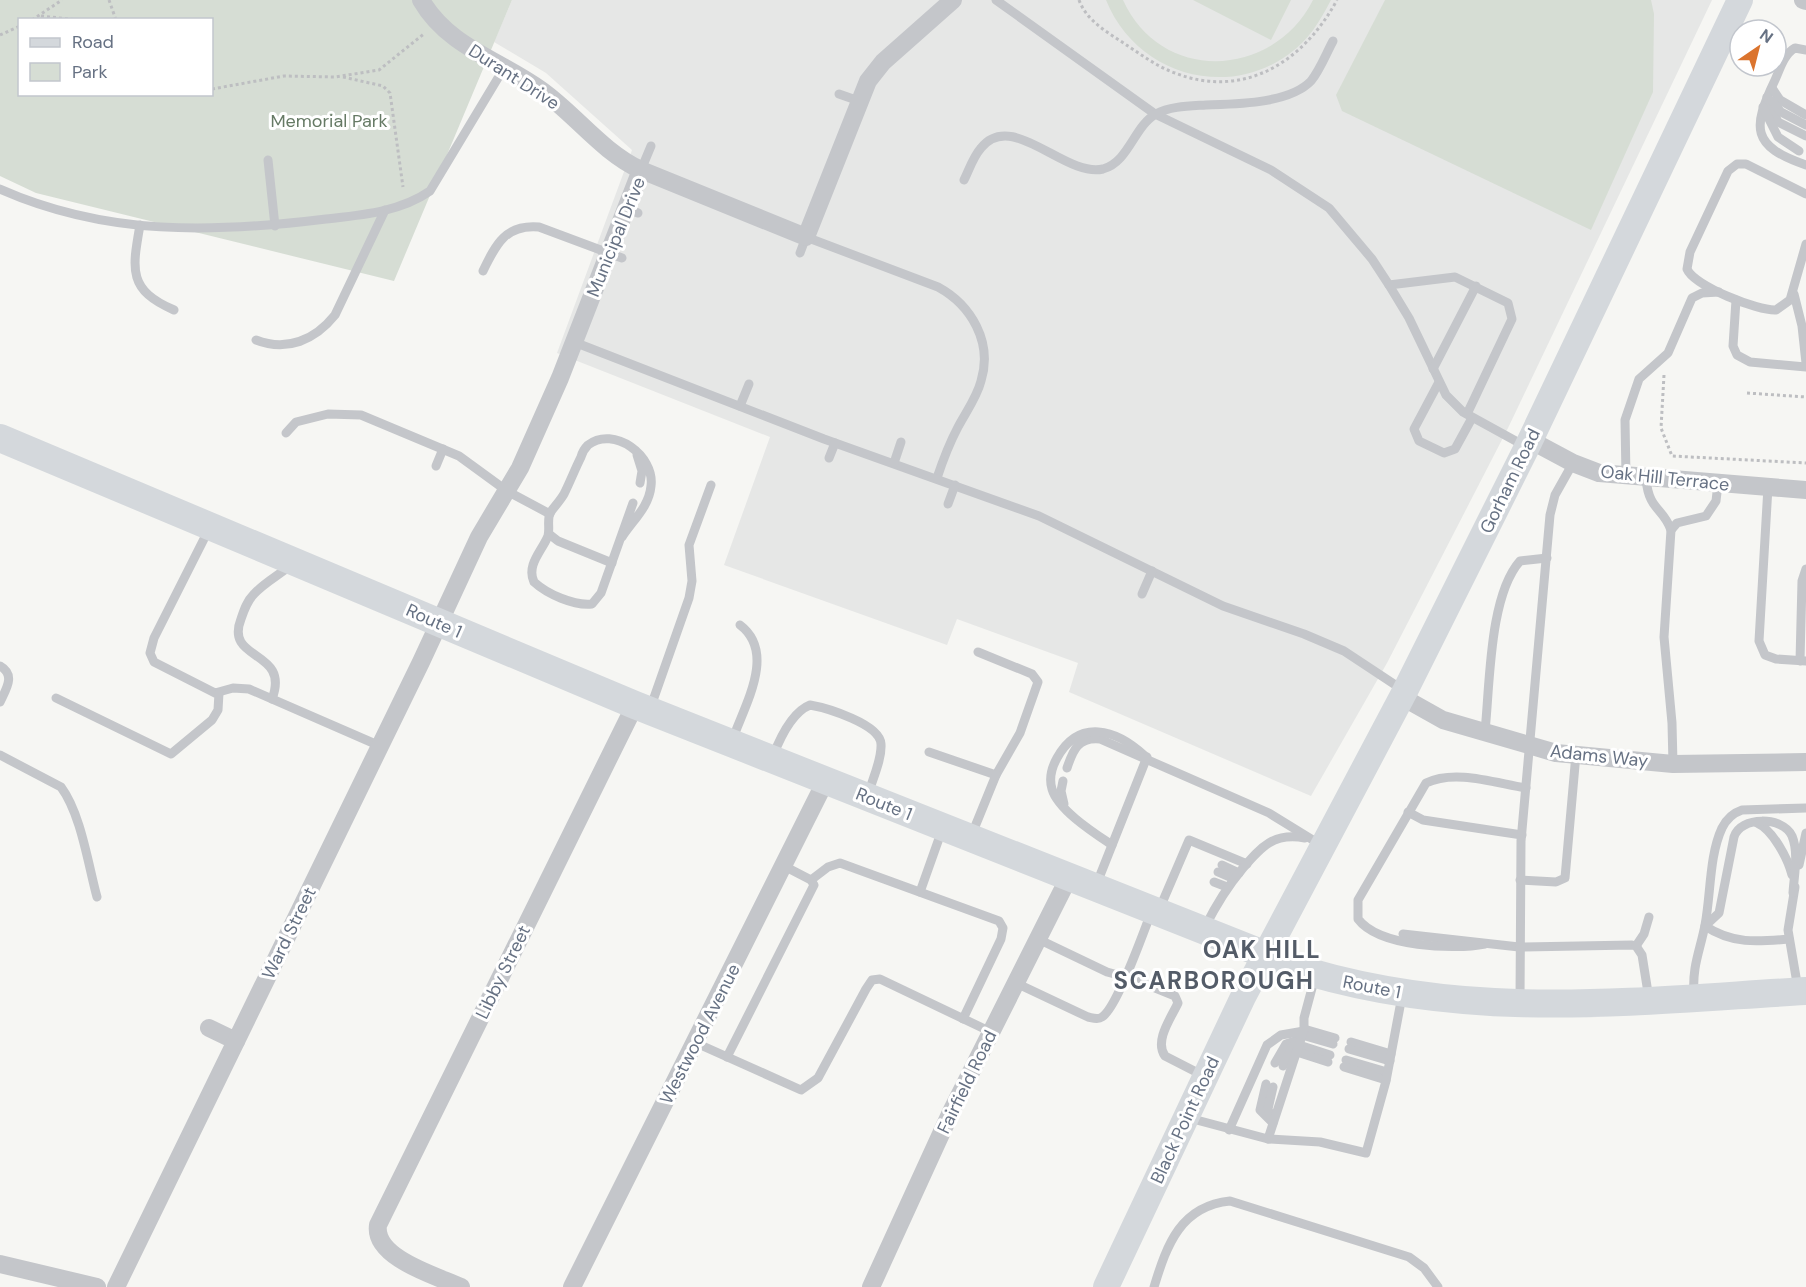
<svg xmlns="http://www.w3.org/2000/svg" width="1806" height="1287" viewBox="0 0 1806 1287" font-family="'DM Sans',sans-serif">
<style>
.built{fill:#e6e7e6}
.green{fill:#d6ddd4;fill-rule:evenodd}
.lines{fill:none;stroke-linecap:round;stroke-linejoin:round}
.path{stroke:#bdbec1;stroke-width:3;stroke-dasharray:3 3;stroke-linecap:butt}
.service{stroke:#c4c6ca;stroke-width:9}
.minor{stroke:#c4c6ca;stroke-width:18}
.secondary{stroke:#d4d8dc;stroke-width:26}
.primary{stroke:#d4d8dc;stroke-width:28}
.labels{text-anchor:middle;stroke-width:6;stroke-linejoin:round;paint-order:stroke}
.street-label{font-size:18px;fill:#667183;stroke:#fff}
.park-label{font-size:18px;fill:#667a65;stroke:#fff}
.district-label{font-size:24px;font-weight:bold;letter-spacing:1.5px;fill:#545c68;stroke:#fff}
</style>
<rect width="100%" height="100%" fill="#f6f6f3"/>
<polygon class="built" points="512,0 1712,0 1508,428 1387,663 1311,796 1069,692 1078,663 957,619 947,645 724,565 770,437 557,353 632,150 546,73 494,42"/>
<g class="green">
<path d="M 0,0 L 512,0 L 394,281 L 36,193 L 0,176 ZM 20,20 L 212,20 L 212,94 L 20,94 Z"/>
<path d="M 1106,0 L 1123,0 C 1161,84 1273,79 1313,0 L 1331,0 C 1320,21 1309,40 1289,54 C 1225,101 1135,73 1106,0 Z"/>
<polygon points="1193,0 1291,0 1271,40"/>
<polygon points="1385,0 1651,0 1654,14 1653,92 1591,230 1342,111 1336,95"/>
</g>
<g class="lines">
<g class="path">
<polyline points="109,0 116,20"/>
<path d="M 1079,0 C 1087,22 1109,33 1128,46 C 1143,56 1158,67 1175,73 C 1245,100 1304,61 1337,0"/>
<polyline points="41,16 79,20"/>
<polyline points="32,20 62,0"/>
<polyline points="0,35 20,26"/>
<polyline points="343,77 383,86 390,93 403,187"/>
<polyline points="212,89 284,76 335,77 379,70 425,33"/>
<polyline points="1664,375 1661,428 1672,456 1806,463"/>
<polyline points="1747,393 1806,397"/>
</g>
<g class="service">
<polyline points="996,0 1155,114 1271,170 1329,208 1372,259 1389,285 1409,318 1446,395 1463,412 1525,446"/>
<path d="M 1806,50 L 1795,48 C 1784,54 1780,69 1775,80 C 1752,128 1751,146 1806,165"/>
<polyline points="1772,88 1780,100 1806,115"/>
<polyline points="839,94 859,101"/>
<polyline points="1767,97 1778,122 1806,136"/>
<polyline points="1772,101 1781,112 1806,125"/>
<polyline points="1763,107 1778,137 1799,151"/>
<polyline points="268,160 275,226"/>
<polyline points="641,170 651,146"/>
<path d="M 964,180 C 969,170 973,157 981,148 C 1012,109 1065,178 1103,169 C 1129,162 1134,126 1156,114 C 1170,106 1190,106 1206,105 C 1235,104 1289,104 1311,81 C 1320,70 1326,54 1333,41"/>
<path d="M 0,189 C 106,236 213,233 326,219 C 361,215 400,212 430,191 L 504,68"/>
<path d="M 1806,194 L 1746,164 L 1737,164 L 1728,171 L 1690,252 L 1687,269 C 1694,286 1758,311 1776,310 L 1790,300 L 1806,244"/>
<polyline points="626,208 638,213"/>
<path d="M 140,225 C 132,270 128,290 174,310"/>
<path d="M 800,253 L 806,237 L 938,287 C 971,305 993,342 981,381 C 977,397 966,412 958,427 C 949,444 943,460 937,478"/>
<path d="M 483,271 C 496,244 506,224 539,227 L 622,258"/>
<polyline points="1389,285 1455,277 1508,303 1512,319 1467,414"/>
<polyline points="1794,294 1802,326 1806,363"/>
<polyline points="1736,300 1733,346 1737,355 1750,362 1806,367"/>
<path d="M 256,340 C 287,352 315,340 335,315 L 385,210"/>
<polyline points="574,342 824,439 1039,516 1223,606 1304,634 1344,651 1403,690"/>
<polyline points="1433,369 1476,286"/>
<polyline points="1439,382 1414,429 1419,441 1444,453 1455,449 1472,418"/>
<polyline points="740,406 749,384"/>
<polyline points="286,433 296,422 328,414 361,415 459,456 507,491 550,514"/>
<polyline points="637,455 642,471 640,483"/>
<polyline points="829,458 835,443"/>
<polyline points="894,463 901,442"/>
<polyline points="436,466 443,449"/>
<polyline points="1626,477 1625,420 1639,379 1668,353 1692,298 1702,293 1719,292"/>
<path d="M 1646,479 C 1649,511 1663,507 1671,530 L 1677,523 L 1706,516 L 1716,501 L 1718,484"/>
<polyline points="1768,487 1759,641 1765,655 1776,659 1806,661"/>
<polyline points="948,504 955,485"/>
<polyline points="209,529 154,638 150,653 154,662 215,693 233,688 249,689 380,746"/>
<polyline points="1671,530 1664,637 1672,723 1673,764"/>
<polyline points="549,534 558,541 612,563"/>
<path d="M 622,537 C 633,520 649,507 651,486 C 655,456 614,425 588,445 C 585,448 582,453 581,457 C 575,469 570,482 564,494 C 560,501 554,507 550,513 C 547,520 550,529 548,536 C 542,551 526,565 534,582 C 547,594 574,606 592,604 L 601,593 L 633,503"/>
<polyline points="1142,594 1152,571"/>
<polyline points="1800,661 1802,581 1806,569"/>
<path d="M 0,666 C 16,675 6,689 0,702"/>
<polyline points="56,698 171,754 212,720 218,710 219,693"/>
<path d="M 272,699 C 291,649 224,662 241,619 C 244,610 247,601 254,594 C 264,583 279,575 291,565"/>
<polyline points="650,709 689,598 692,581 689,545 711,485"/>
<path d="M 1485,731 C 1490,685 1489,596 1520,561 L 1547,558"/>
<path d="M 732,741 C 744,706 777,653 740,625"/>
<polyline points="929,752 996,775 1020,733 1038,682 1032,674 978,652"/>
<path d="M 0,755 L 61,787 C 81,814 88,864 97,897"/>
<path d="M 773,756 C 780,738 792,712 810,705 C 827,708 880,724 881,744 C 882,760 872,780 868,795"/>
<path d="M 1067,768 C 1073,750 1078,737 1100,739 L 1269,813 L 1321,845"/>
<polyline points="1063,781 1061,791 1064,804"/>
<polyline points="1408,812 1423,820 1522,835"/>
<path d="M 1757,823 C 1773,830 1788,859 1792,875"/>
<polyline points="972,834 996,775"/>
<path d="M 1112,845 C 1094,833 1058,810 1052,789 C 1049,779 1052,767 1057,758 C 1079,718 1116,729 1145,756"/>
<polyline points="1222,865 1239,873"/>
<polyline points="1799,865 1806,833"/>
<polyline points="1218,872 1234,879"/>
<polyline points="811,880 828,867 840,863 999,921 1003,928 1001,939 963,1019"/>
<polyline points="1520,880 1556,882 1565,878 1576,754"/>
<polyline points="1214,882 1227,887"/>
<polyline points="1097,883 1147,757"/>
<polyline points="1795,887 1788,930 1798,989"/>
<polyline points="920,892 942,830"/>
<polyline points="1159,910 1189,840 1247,864"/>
<path d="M 1205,927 C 1216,905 1227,887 1243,868 C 1261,847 1274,832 1305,838"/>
<polyline points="1403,934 1519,947 1632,945 1636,946 1642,955 1649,999"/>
<path d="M 1038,939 L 1107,972 L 1133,979 L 1175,996 L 1178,1003 C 1171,1018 1154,1041 1165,1056 L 1204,1076"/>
<path d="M 1789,939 C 1757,942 1732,944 1705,926 L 1719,913 L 1734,837 C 1740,816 1783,816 1792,836 C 1799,853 1794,875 1793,893"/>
<path d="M 1485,944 C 1454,950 1379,947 1358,919 L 1358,900 L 1426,783 C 1455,769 1495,783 1526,788"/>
<polyline points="1636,946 1644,934 1649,917"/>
<path d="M 1016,983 L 1088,1017 C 1093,1018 1098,1020 1102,1017 C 1117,1008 1143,933 1151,913"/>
<path d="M 1694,994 C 1692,966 1700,951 1705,925 C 1711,894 1709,856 1722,828 C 1727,818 1733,813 1742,810 L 1806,808"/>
<polyline points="1520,999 1521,841 1550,515 1555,495 1573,463"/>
<polyline points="1304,1029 1335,1038"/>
<polyline points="1302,1035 1333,1044"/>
<polyline points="1351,1042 1391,1054"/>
<polyline points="696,1043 801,1090 818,1078 866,989 872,980 880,979 991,1032"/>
<polyline points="1299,1045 1330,1055"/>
<polyline points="1349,1049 1390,1061"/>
<polyline points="1297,1052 1328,1062"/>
<polyline points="727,1057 814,885 811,880 784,866"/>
<polyline points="1346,1060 1387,1072"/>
<polyline points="1275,1063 1286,1044 1301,1039"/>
<polyline points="1283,1066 1292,1048 1299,1041"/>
<polyline points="1344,1067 1386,1080"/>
<polyline points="1266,1084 1260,1110 1273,1123"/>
<polyline points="1189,1118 1268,1139 1320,1142 1366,1153 1386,1081 1402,996"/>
<polyline points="1272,1121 1268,1109 1273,1087"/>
<polyline points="1229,1130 1267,1045 1281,1035 1304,1031"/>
<polyline points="1268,1139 1304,1029 1304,1018 1315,977"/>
<path d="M 1154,1287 C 1167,1244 1181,1206 1230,1201 L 1409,1257 L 1424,1268 L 1438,1287"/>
</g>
<g class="minor">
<path d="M 421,0 C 448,47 500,60 541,90 C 575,114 602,152 641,170"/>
<polyline points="1803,0 1806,1"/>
<polyline points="1530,440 1573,463 1599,473 1806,490"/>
<polyline points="1402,697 1443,720 1556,753 1673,764 1806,762"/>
<polyline points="209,1028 236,1041"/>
<polyline points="0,1264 97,1287"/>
<polyline points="116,1287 421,662 479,537 520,468 560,378 641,170 806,237 868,81 883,62 953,0"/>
<path d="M 461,1287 C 437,1276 373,1258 378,1225 L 635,705"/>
<polyline points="572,1287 826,780"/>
<polyline points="871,1287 951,1112 1068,879"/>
</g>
<polyline class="secondary" points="1106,1287 1243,997 1405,691 1527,447 1740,0"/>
<path class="primary" d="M 0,438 L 635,705 L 1309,972 C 1477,1021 1635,1001 1806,991"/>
</g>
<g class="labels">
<g class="street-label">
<text transform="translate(514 77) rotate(33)" y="6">Durant Drive</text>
<text transform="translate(616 237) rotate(-68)" y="6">Municipal Drive</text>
<text transform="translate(1665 478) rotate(6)" y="6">Oak Hill Terrace</text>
<text transform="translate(1510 481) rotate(-64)" y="6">Gorham Road</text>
<text transform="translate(434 621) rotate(24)" y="6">Route 1</text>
<text transform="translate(1599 756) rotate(6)" y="6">Adams Way</text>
<text transform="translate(884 804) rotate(22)" y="6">Route 1</text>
<text transform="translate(289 933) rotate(-64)" y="6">Ward Street</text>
<text transform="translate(503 972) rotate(-64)" y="6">Libby Street</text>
<text transform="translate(1372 987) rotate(11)" y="6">Route 1</text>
<text transform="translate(700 1034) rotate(-63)" y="6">Westwood Avenue</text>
<text transform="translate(967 1082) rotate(-64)" y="6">Fairfield Road</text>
<text transform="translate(1185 1120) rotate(-65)" y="6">Black Point Road</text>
</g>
<g class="park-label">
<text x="329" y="127">Memorial Park</text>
</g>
<g class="district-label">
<text x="1262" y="958">OAK HILL</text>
<text x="1214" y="989">SCARBOROUGH</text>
</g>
</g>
<rect x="18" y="18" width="195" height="78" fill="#ffffff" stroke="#c2c6cd" stroke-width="1.5"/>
<rect x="30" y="38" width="30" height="9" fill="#d4d8dc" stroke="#c2c6cd" stroke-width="1.5"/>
<text x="72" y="48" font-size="18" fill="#667183">Road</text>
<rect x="30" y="63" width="30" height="18" fill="#d6ddd4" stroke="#c2c6cd" stroke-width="1.5"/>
<text x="72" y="78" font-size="18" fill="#667183">Park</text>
<g transform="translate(1758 48) rotate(35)"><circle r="28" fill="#ffffff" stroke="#c2c6cd" stroke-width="1.5"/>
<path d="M0-4.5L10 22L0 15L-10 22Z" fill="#db742e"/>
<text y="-9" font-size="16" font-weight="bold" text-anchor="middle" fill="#667183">N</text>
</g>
</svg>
